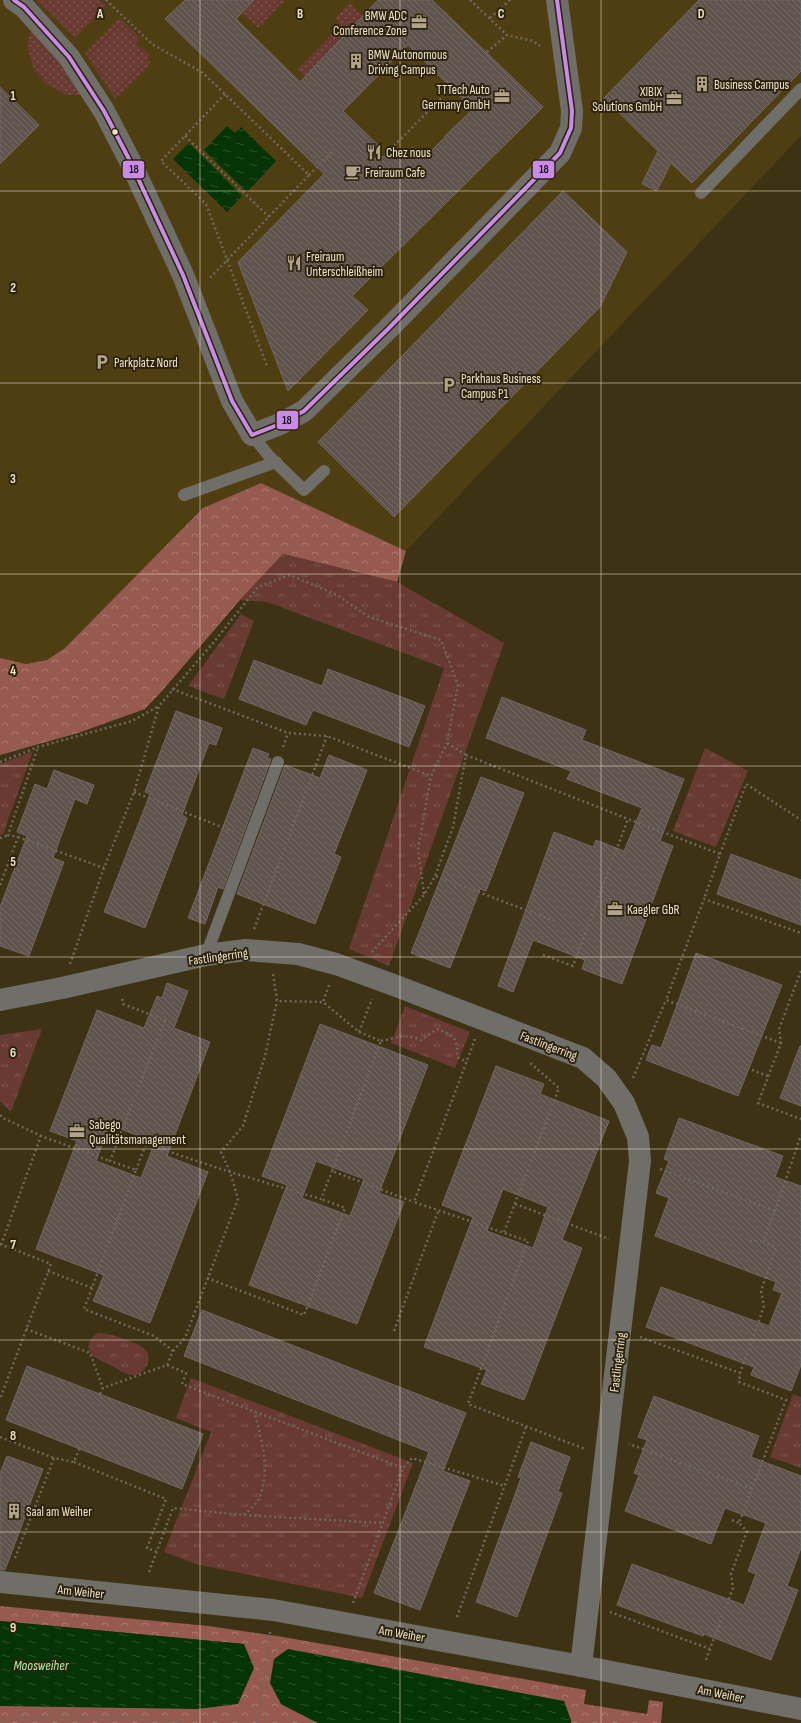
<svg xmlns="http://www.w3.org/2000/svg" width="801" height="1723" viewBox="0 0 801 1723" font-family="'Sofia Sans Condensed',sans-serif">
<style>
.built{fill:#503e13}
.grass{fill:url(#grass-dots)}
.forest{fill:url(#forest-crowns)}
.park{fill:url(#park-tufts)}
.water{fill:url(#water-ripples)}
.building{fill:url(#building-back-hatch);stroke:#736762;fill-rule:evenodd}
.lines{fill:none;stroke-linecap:round;stroke-linejoin:round}
.path{stroke:#6d695e;stroke-width:2.5;stroke-dasharray:2 3;stroke-linecap:butt}
.lane{stroke:#6f6e68;stroke-width:12}
.street{stroke:#6f6e68;stroke-width:22}
.bus-1-casing{stroke:#2c230e;stroke-width:7}
.bus-1{stroke:#ca8be6;stroke-width:4}
.grid{fill:none;stroke:#efe2c9;stroke-width:1;stroke-opacity:0.55}
.bus-dot{fill:#efe2c9;stroke:#2c230e;stroke-width:1.5}
.labels{text-anchor:middle;stroke-width:4;stroke-linejoin:round;paint-order:stroke}
.poi-label{font-size:13px;fill:#efe2c9;stroke:#2c230e;text-anchor:start}
.street-label{font-size:13px;fill:#efe2c9;stroke:#2c230e}
.water-label{font-size:14px;font-style:italic;fill:#a5eda6;stroke:#2c230e}
.grid-label{font-size:13px;text-anchor:middle;font-weight:bold;fill:#efe2c9;stroke:#2c230e;stroke-width:4;stroke-linejoin:round;paint-order:stroke}
.line-badge{stroke:#2c230e;stroke-width:1.5}
.pale-badge-label{font-size:11px;text-anchor:middle;font-weight:bold;fill:#111}
</style>
<defs>
<pattern id="grass-dots" width="8" height="8" patternUnits="userSpaceOnUse"><rect width="8" height="8" fill="#683a32"/><path d="M2 2h.1M6 6h.1" fill="none" stroke="#7e564e" stroke-width="1.8" stroke-linecap="round"/></pattern>
<pattern id="forest-crowns" width="20" height="18" patternUnits="userSpaceOnUse"><rect width="20" height="18" fill="#965a51"/><path d="M2 6a3 3 0 1 1 6 0M12 15a3 3 0 1 1 6 0" fill="none" stroke="#aa7971"/></pattern>
<pattern id="park-tufts" width="24" height="20" patternUnits="userSpaceOnUse"><rect width="24" height="20" fill="#683a32"/><path d="M3 7l-1-3M5 7V3M7 7l1-3M15 17l-1-3M17 17v-4M19 17l1-3" fill="none" stroke="#7e564e"/></pattern>
<pattern id="water-ripples" width="26" height="14" patternUnits="userSpaceOnUse"><rect width="26" height="14" fill="#053407"/><path d="M2 4q2-2 4 0t4 0M15 11q2-2 4 0t4 0" fill="none" stroke="#2a512a"/></pattern>
<pattern id="building-back-hatch" width="6" height="6" patternUnits="userSpaceOnUse"><rect width="6" height="6" fill="#5f534d"/><path d="M-1 5l2 2M0 0l6 6M5-1l2 2" fill="none" stroke="#766b65"/></pattern>
</defs>
<rect width="100%" height="100%" fill="#3d3214"/>
<polygon class="built" points="0,0 801,0 801,136 406,551 261,483 203,508 65,649 47,660 26,664 4,660 0,658"/>
<g class="grass">
<polygon points="38,0 100,0 106,6 75,38 37,1"/>
<polygon points="254,0 285,0 258,28 242,13"/>
<polygon points="350,3 363,16 305,77 297,69 335,31 338,21 335,18"/>
<polygon points="120,18 140,38 136,44 150,55 147,59 151,63 115,99 85,53"/>
<polygon points="31,31 59,61 82,95 67,95 46,84 34,70 27,46"/>
</g>
<g class="forest">
<polygon points="261,483 406,551 397,582 283,554 240,600 162,691 145,709 78,733 0,755 0,658 26,664 47,660 65,648 203,508"/>
<polygon points="0,1606 208,1626 277,1636 586,1690 584,1704 647,1714 649,1700 663,1702 661,1723 571,1723 571,1721 564,1701 281,1704 318,1723 0,1723 0,1706 53,1706 244,1644 0,1621"/>
</g>
<g class="park">
<polygon points="283,554 397,582 504,643 389,966 349,949 444,668 267,602 240,600"/>
<polygon points="241,614 254,621 224,699 188,686"/>
<polygon points="705,748 748,771 716,847 673,831"/>
<polygon points="33,751 3,834 0,835 0,764"/>
<polygon points="405,1006 470,1032 455,1068 391,1043"/>
<polygon points="42,1029 11,1112 0,1101 0,1035"/>
<path d="M 98,1333 C 109,1333 132,1341 142,1347 C 156,1356 146,1375 132,1375 C 126,1375 118,1369 112,1366 C 107,1363 98,1360 93,1356 C 85,1348 89,1338 98,1333 Z"/>
<polygon points="191,1378 413,1463 362,1598 196,1564 164,1552 211,1432 176,1418"/>
<polygon points="793,1394 801,1397 801,1468 770,1457"/>
</g>
<g class="water">
<polygon points="227,126 235,133 241,127 276,161 247,192 204,150"/>
<polygon points="189,143 242,196 227,212 173,159"/>
<polygon points="0,1621 244,1644 254,1668 238,1704 197,1709 0,1706"/>
<polygon points="288,1649 564,1701 571,1721 571,1723 318,1723 281,1704 270,1683 274,1659"/>
</g>
<g class="building">
<path d="M 185,0 L 254,0 L 236,19 L 300,82 L 378,0 L 432,0 L 543,107 L 352,296 L 368,310 L 288,391 L 238,262 L 324,174 L 165,19 ZM 408,45 L 473,109 L 444,137 L 446,139 L 443,139 L 424,158 L 413,148 L 363,162 L 379,146 L 343,111 Z"/>
<polygon points="699,0 801,0 801,71 692,183 671,163 657,191 642,184 658,151 604,98"/>
<polygon points="0,87 39,125 0,164"/>
<polygon points="563,191 627,252 600,307 394,517 318,442"/>
<polygon points="254,660 322,686 328,669 425,706 409,747 313,710 306,725 239,699"/>
<polygon points="502,697 586,730 582,740 684,779 660,841 673,846 622,984 582,969 585,960 533,940 513,992 498,986 554,832 593,847 596,840 624,851 642,808 567,779 571,771 486,738"/>
<polygon points="176,711 222,728 216,745 209,743 182,815 187,818 145,928 104,912 150,794 145,792"/>
<polygon points="253,748 269,754 267,758 271,759 223,889 218,887 205,924 188,918"/>
<polygon points="329,755 367,770 334,854 341,857 315,924 237,894 285,765 320,778"/>
<polygon points="54,770 94,785 87,804 75,799 69,815 53,858 64,862 29,956 0,946 0,907 27,836 17,832 35,784 47,789"/>
<polygon points="481,777 524,793 486,891 480,889 450,968 411,953"/>
<polygon points="731,854 801,880 801,925 717,894"/>
<polygon points="696,953 782,985 738,1096 646,1060 652,1045 661,1048"/>
<path d="M 167,983 L 188,991 L 174,1028 L 210,1042 L 167,1156 L 208,1172 L 150,1323 L 93,1301 L 104,1275 L 36,1249 L 77,1141 L 50,1131 L 97,1010 L 144,1028 L 157,996 L 162,998 ZM 110,1125 L 155,1142 L 141,1178 L 96,1161 Z"/>
<path d="M 320,1024 L 428,1065 L 379,1193 L 404,1202 L 357,1324 L 249,1285 L 287,1185 L 262,1176 ZM 316,1161 L 364,1179 L 350,1216 L 302,1198 Z"/>
<polygon points="800,1046 801,1046 801,1106 780,1098"/>
<path d="M 496,1066 L 544,1084 L 540,1094 L 609,1121 L 562,1240 L 582,1248 L 524,1400 L 481,1384 L 487,1370 L 424,1347 L 473,1217 L 442,1205 ZM 503,1189 L 548,1207 L 533,1248 L 487,1231 Z"/>
<polygon points="679,1118 783,1156 775,1177 801,1186 801,1365 791,1391 751,1375 754,1367 646,1327 661,1287 769,1326 782,1293 773,1290 776,1282 655,1236 669,1198 656,1193 669,1161 664,1159"/>
<polygon points="202,1310 466,1413 443,1471 470,1481 420,1610 374,1593 429,1452 184,1356"/>
<polygon points="27,1366 203,1434 182,1489 6,1420"/>
<polygon points="654,1396 759,1436 751,1457 801,1476 801,1548 787,1586 798,1590 771,1660 704,1634 703,1636 617,1605 632,1564 744,1605 756,1574 748,1571 766,1523 725,1508 711,1544 625,1511 639,1475 634,1473 647,1440 638,1437"/>
<polygon points="531,1442 570,1457 558,1492 562,1493 517,1617 476,1602 521,1478 518,1477"/>
<polygon points="7,1456 43,1469 5,1570 0,1570 0,1473"/>
</g>
<g class="lines">
<g class="path">
<polyline points="106,0 152,44 203,73 309,175 208,280"/>
<polyline points="470,0 507,35"/>
<polyline points="490,18 510,0"/>
<polyline points="487,52 507,35 533,41 540,46"/>
<polyline points="225,94 161,161 206,204 267,366"/>
<polyline points="185,136 269,217"/>
<polyline points="387,153 451,88"/>
<polyline points="309,175 334,150"/>
<polyline points="172,689 288,733 327,736 431,776 447,743"/>
<polyline points="283,747 288,733"/>
<polyline points="466,755 628,819"/>
<polyline points="0,762 38,747 132,721 159,706"/>
<polyline points="134,792 234,832"/>
<polyline points="18,837 104,868"/>
<polyline points="0,838 8,835"/>
<polyline points="720,854 746,784 801,820"/>
<polyline points="436,876 555,921"/>
<polyline points="0,885 18,837 8,835 38,747"/>
<polyline points="424,894 418,850 431,776"/>
<polyline points="254,929 327,736"/>
<polyline points="543,955 573,966 628,819 720,854 704,899"/>
<polyline points="70,964 104,868 134,792 159,706 213,643 258,587 290,575 337,595 369,617 441,640 458,685 447,743 466,755 453,827 435,876 424,895 371,953"/>
<polyline points="801,971 779,1029 781,1043 758,1103 801,1119"/>
<polyline points="273,974 277,1001 323,1002"/>
<polyline points="329,985 323,1002 359,1032 381,1041 332,1171 414,1202"/>
<polyline points="359,1032 372,999"/>
<polyline points="475,1039 414,1202 528,1241 468,1404 585,1449"/>
<path d="M 381,1041 C 396,1038 407,1033 421,1040 L 437,1029 C 455,1036 458,1038 457,1057 L 467,1062"/>
<polyline points="781,1043 666,1000 704,899 801,933"/>
<polyline points="752,1070 768,1076"/>
<polyline points="633,1078 666,1000"/>
<polyline points="0,1115 3,1118 41,1136"/>
<polyline points="660,1169 775,1211 763,1241 776,1248 761,1291 764,1306 740,1373"/>
<polyline points="136,1170 146,1144 230,1172 321,1199 332,1171"/>
<polyline points="515,1204 609,1239"/>
<polyline points="775,1211 801,1135"/>
<polyline points="504,1232 559,1088 529,1062"/>
<polyline points="750,1241 763,1241"/>
<polyline points="0,1244 51,1264 0,1399"/>
<polyline points="1,1245 41,1136 110,1161"/>
<polyline points="48,1271 92,1288 136,1170 110,1161 165,1020 123,1004 122,996"/>
<polyline points="207,1278 304,1315 345,1208 321,1199"/>
<polyline points="92,1288 84,1309 154,1336 173,1351 167,1365"/>
<polyline points="26,1329 90,1353 103,1388"/>
<polyline points="394,1331 439,1209"/>
<polyline points="640,1337 740,1373 739,1382 786,1400 752,1489"/>
<polyline points="173,1351 185,1338 238,1199 230,1172 221,1152 243,1126 265,1056 277,1001"/>
<polyline points="100,1394 103,1388 167,1365 186,1373 182,1384 403,1468"/>
<polyline points="0,1437 54,1458"/>
<polyline points="74,1462 166,1499 147,1548 157,1552"/>
<path d="M 244,1515 C 249,1510 258,1503 260,1496 C 270,1469 262,1439 254,1412"/>
<polyline points="732,1520 739,1523"/>
<polyline points="15,1558 54,1458 74,1462 79,1449"/>
<polyline points="149,1572 173,1508 243,1515 382,1523"/>
<polyline points="353,1603 403,1468 412,1458 505,1486"/>
<polyline points="610,1612 710,1649 733,1588 731,1574 747,1531 739,1523 752,1489 629,1444"/>
<polyline points="457,1617 526,1427"/>
<polyline points="706,1660 710,1649"/>
<path d="M 0,1720 C 60,1717 127,1714 186,1723"/>
<polyline points="257,1723 265,1673 270,1632"/>
</g>
<g class="lane">
<polyline points="701,193 801,89"/>
<polyline points="252,435 269,456 304,490 324,471"/>
<polyline points="184,495 276,462"/>
<polyline points="206,955 278,762"/>
</g>
<g class="street">
<polyline points="14,0 24,7 69,57 104,111 129,159 183,275 232,401 252,435 280,424 304,411 388,329 560,153 571,128 572,111 557,0"/>
<polyline points="0,1000 62,988 206,955 246,950 298,954 336,964 399,987 583,1058 606,1078 624,1103 638,1137 640,1161 581,1666"/>
<polyline points="0,1582 273,1610 581,1666 801,1709"/>
</g>
<defs>
<polyline id="bus-1" points="14,0 24,7 69,57 104,111 129,159 183,275 232,401 252,435 280,424 304,411 388,329 560,153 571,128 572,111 557,0"/>
</defs>
<use href="#bus-1" class="bus-1-casing"/>
<use href="#bus-1" class="bus-1"/>
</g>
<path class="grid" d="M 200,0 L 200,1723M 400,0 L 400,1723M 601,0 L 601,1723M 0,191 L 801,191M 0,383 L 801,383M 0,574 L 801,574M 0,766 L 801,766M 0,957 L 801,957M 0,1149 L 801,1149M 0,1340 L 801,1340M 0,1532 L 801,1532"/>
<defs>
<symbol id="office-bare" viewBox="-9 -9 18 18"><path d="M-6-3h4V-5.5h4V-3h4V5H-6ZM-1-4.5V-3h2v-1.5ZM-6 0V1H6V0Z" fill="#b1a48a" stroke="#2c230e" stroke-width="2.5" paint-order="stroke"/></symbol>
<symbol id="building-bare" viewBox="-9 -9 18 18"><path d="M-4-6H4V6H1V3H-1V6H-4ZM-2.5-4.3h1.7v1.8h-1.7ZM.8-4.3h1.7v1.8H.8ZM-2.5-1h1.7V.8h-1.7ZM.8-1h1.7V.8H.8Z" fill="#b1a48a" stroke="#2c230e" stroke-width="2.5" paint-order="stroke"/></symbol>
<symbol id="restaurant-bare" viewBox="-9 -9 18 18"><path d="M-5-6h1v4h1v-4h1v4h1v-4h1v5L-1.5 .5V6h-2V.5L-5-1ZM5-6V6H3V1.5H1.5Q1.5-4 5-6Z" fill="#b1a48a" stroke="#2c230e" stroke-width="2.5" paint-order="stroke"/></symbol>
<symbol id="cafe-bare" viewBox="-9 -9 18 18"><path d="M-5.5-4.5H6V0H3Q3 3.5 0 3.5H-2.5Q-5.5 3.5-5.5 0ZM3-3.2v2h1.7v-2ZM-6 4.5H4V6H-6Z" fill="#b1a48a" stroke="#2c230e" stroke-width="2.5" paint-order="stroke"/></symbol>
<symbol id="parking-bare" viewBox="-9 -9 18 18"><path d="M-3.5-5.5H1a3.5 3.5 0 0 1 0 7H-1V5.5H-3.5ZM-1-3.4V-.6H.8a1.4 1.4 0 0 0 0-2.8Z" fill="#b1a48a" stroke="#2c230e" stroke-width="2.5" paint-order="stroke"/></symbol>
</defs>
<g fill-rule="evenodd">
<use href="#office-bare" x="408" y="11" width="22" height="22"/>
<use href="#building-bare" x="345" y="50" width="22" height="22"/>
<use href="#building-bare" x="691" y="73" width="22" height="22"/>
<use href="#office-bare" x="491" y="85" width="22" height="22"/>
<use href="#office-bare" x="663" y="87" width="22" height="22"/>
<use href="#restaurant-bare" x="363" y="141" width="22" height="22"/>
<use href="#cafe-bare" x="342" y="161" width="22" height="22"/>
<use href="#restaurant-bare" x="283" y="252" width="22" height="22"/>
<use href="#parking-bare" x="91" y="351" width="22" height="22"/>
<use href="#parking-bare" x="438" y="374" width="22" height="22"/>
<use href="#office-bare" x="604" y="898" width="22" height="22"/>
<use href="#office-bare" x="66" y="1120" width="22" height="22"/>
<use href="#building-bare" x="3" y="1500" width="22" height="22"/>
</g>
<circle class="bus-dot" cx="115" cy="132" r="3.5"/>
<g class="labels">
<g class="poi-label">
<text x="407" y="20" text-anchor="end">BMW ADC<tspan x="407" dy="15">Conference Zone</tspan></text>
<text x="368" y="59">BMW Autonomous<tspan x="368" dy="15">Driving Campus</tspan></text>
<text x="714" y="89">Business Campus</text>
<text x="490" y="94" text-anchor="end">TTTech Auto<tspan x="490" dy="15">Germany GmbH</tspan></text>
<text x="662" y="96" text-anchor="end">XIBIX<tspan x="662" dy="15">Solutions GmbH</tspan></text>
<text x="386" y="157">Chez nous</text>
<text x="365" y="177">Freiraum Cafe</text>
<text x="306" y="261">Freiraum<tspan x="306" dy="15">Unterschleißheim</tspan></text>
<text x="114" y="367">Parkplatz Nord</text>
<text x="461" y="383">Parkhaus Business<tspan x="461" dy="15">Campus P1</tspan></text>
<text x="627" y="914">Kaegler GbR</text>
<text x="89" y="1129">Sabego<tspan x="89" dy="15">Qualitätsmanagement</tspan></text>
<text x="26" y="1516">Saal am Weiher</text>
</g>
<g class="street-label">
<text transform="translate(218 956) rotate(-8)" y="5">Fastlingerring</text>
<text transform="translate(549 1045) rotate(21)" y="5">Fastlingerring</text>
<text transform="translate(617 1362) rotate(-83)" y="5">Fastlingerring</text>
<text transform="translate(81 1591) rotate(6)" y="5">Am Weiher</text>
<text transform="translate(402 1633) rotate(10)" y="5">Am Weiher</text>
<text transform="translate(721 1693) rotate(11)" y="5">Am Weiher</text>
</g>
<g class="water-label">
<text x="41" y="1670">Moosweiher</text>
</g>
</g>
<g class="grid-label">
<text x="100" y="18">A</text>
<text x="300" y="18">B</text>
<text x="501" y="18">C</text>
<text x="701" y="18">D</text>
<text x="13" y="100">1</text>
<text x="13" y="292">2</text>
<text x="13" y="483">3</text>
<text x="13" y="675">4</text>
<text x="13" y="866">5</text>
<text x="13" y="1057">6</text>
<text x="13" y="1249">7</text>
<text x="13" y="1440">8</text>
<text x="13" y="1632">9</text>
</g>
<g class="line-badge">
<rect x="122" y="160" width="23" height="19" rx="4" fill="#ca8be6"/>
<rect x="532" y="160" width="23" height="19" rx="4" fill="#ca8be6"/>
<rect x="276" y="410" width="23" height="20" rx="4" fill="#ca8be6"/>
</g>
<g class="pale-badge-label">
<text x="134" y="173">18</text>
<text x="544" y="173">18</text>
<text x="287" y="424">18</text>
</g>
</svg>
